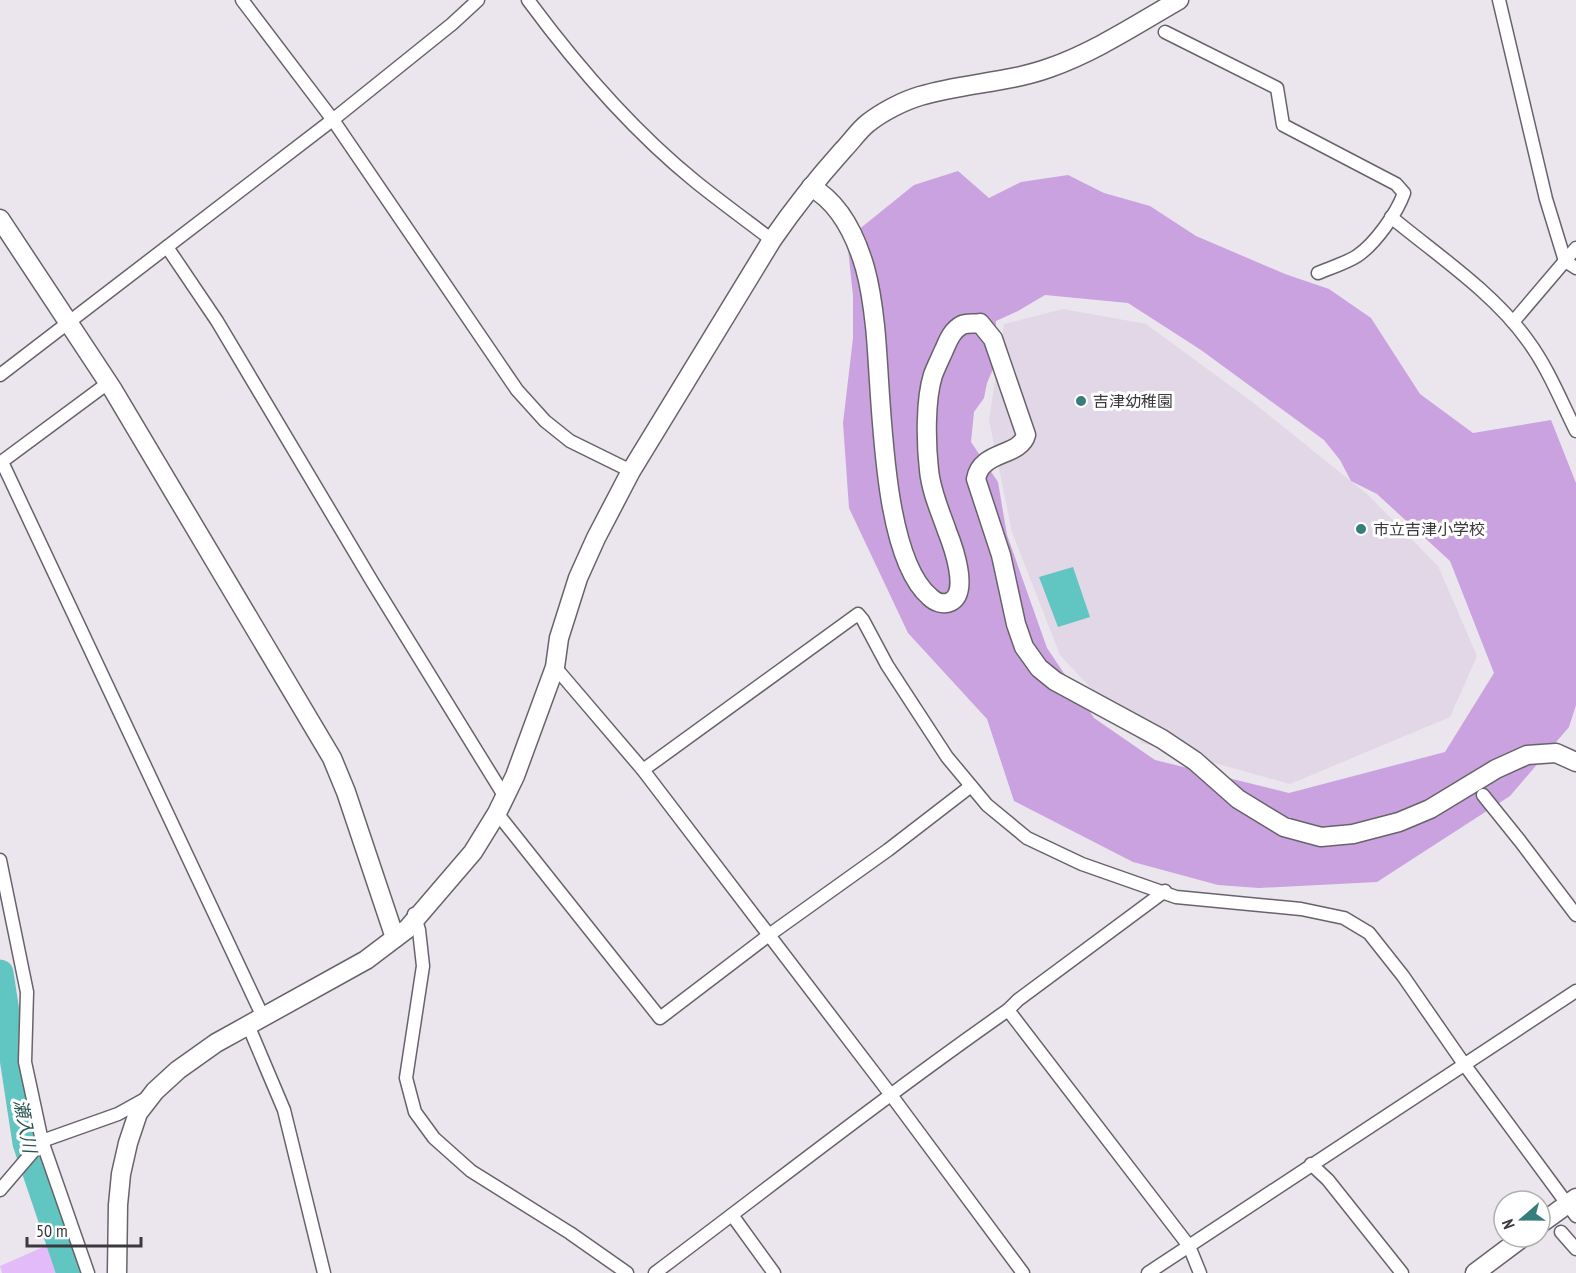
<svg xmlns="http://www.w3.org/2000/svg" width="1576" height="1273" viewBox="0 0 1576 1273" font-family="'PT Sans Narrow','Noto Sans JP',sans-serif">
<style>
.built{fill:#e1d7e6}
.green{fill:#e3bbf8}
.forest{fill:#caa2df;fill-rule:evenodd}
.water{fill:#61c6c1}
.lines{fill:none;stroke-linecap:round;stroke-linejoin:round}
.river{stroke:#61c6c1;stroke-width:27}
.street-casing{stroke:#68636a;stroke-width:15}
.secondary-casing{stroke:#68636a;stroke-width:21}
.street{stroke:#fff;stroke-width:12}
.secondary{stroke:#fff;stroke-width:18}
.poi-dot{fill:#367e7b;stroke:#fff;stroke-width:2}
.labels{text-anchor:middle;stroke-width:6;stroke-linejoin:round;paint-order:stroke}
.poi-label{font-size:16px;fill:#3b393d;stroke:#fff;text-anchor:start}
.water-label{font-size:18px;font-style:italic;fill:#2a5755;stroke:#fff}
</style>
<rect width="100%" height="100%" fill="#ebe5ee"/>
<polygon class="built" points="1063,309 1146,324 1255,404 1368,495 1438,566 1477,656 1450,717 1290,784 1142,743 1060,655 1012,532 989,420 1004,324"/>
<polygon class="green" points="66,1237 80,1273 2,1273 0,1266"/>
<path class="forest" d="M 958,171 L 989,198 L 1021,182 L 1068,175 L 1104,193 L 1150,206 L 1196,236 L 1285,274 L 1329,289 L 1371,318 L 1420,394 L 1473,433 L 1551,420 L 1576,483 L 1576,705 L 1569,727 L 1510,796 L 1377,882 L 1259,888 L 1218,885 L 1133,862 L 1014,801 L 987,719 L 908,633 L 849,508 L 843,423 L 853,338 L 853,296 L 847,239 L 914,185 ZM 1045,295 L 1128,303 L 1201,350 L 1324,440 L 1340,460 L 1351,481 L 1377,494 L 1450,561 L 1494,673 L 1445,752 L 1289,793 L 1155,760 L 1094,718 L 1047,648 L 1007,535 L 998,482 L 971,442 L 974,412 L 984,398 L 987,383 L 993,369 L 996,321 L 1018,311 Z"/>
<polygon class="water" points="1073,567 1090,617 1058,627 1039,577"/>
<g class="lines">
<polyline class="river" points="0,973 26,1143 70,1273"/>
<defs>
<g id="street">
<polyline points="242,0 333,120 517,390 545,421 570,441 631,471"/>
<path d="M 528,0 C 576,65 633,131 696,182 C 721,202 747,221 772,240"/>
<polyline points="1499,0 1546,199 1565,261 1576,268"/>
<path d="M 1165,32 L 1277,88 L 1283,125 L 1396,184 L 1404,193 C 1397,213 1375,244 1357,256 C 1346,263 1330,268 1318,273"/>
<path d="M 1391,217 C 1437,255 1494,293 1528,341 C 1548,368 1561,401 1576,431"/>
<polyline points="167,247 217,321 373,583 505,797"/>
<polyline points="1513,322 1576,248"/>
<polyline points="0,375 335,118 452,24 478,0"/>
<polyline points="2,462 263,1017"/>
<polyline points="0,463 108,383"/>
<polyline points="555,667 643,770 891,1095 1023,1273"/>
<polyline points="643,770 858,614 863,620 887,665 947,757 987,805 1027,838 1082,864 1176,897 1301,909 1344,918 1369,933 1403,976 1464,1064 1576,1216"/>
<polyline points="1483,795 1520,841 1576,915"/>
<polyline points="497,813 660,1018 769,935 888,850 971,786"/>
<polyline points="0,860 27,992 25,1062 42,1141 88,1273"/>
<polyline points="414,914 419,930 423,966 406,1078 415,1112 434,1138 471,1171 570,1233 627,1273"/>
<polyline points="1008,1010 1189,1246 1200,1273"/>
<polyline points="248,1025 284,1110 324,1273"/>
<polyline points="1311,1164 1328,1180 1402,1273"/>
<polyline points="0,1190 42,1141 118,1114 145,1099"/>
<polyline points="732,1215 774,1273"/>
<polyline points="1561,1232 1576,1249"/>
<path d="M 655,1273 C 772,1185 888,1094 1008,1010 L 1018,1000 L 1165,891"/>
<polyline points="1148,1273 1576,991"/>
</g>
<g id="secondary">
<path d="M 811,187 C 840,203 856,237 865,268 C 870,286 873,307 875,326 C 882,390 880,555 930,597 C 935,602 943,605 950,602 C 970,593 953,546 947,531 C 940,511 931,491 929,470 C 926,444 925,400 933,375 C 936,367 940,359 944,350 C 948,341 952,330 962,325 C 966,323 975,324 980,323 L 993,339 L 1026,435 C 1020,457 981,450 976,479 L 1001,555 L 1016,624 L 1024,647 L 1039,668 L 1055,681 L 1162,739 L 1195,761 L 1238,799 L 1284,827 L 1321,837 L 1353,834 L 1399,822 L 1430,809 L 1496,769 L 1527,755 L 1556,753 L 1576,762"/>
<polyline points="0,219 113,390 332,758 346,792 395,938"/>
<polyline points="1540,1224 1576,1198"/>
<path d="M 117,1273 L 118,1205 L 121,1174 L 128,1143 L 138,1113 L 155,1091 L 178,1070 L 216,1043 L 366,960 L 407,929 L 473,852 L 497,813 L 515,776 L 555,667 L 559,638 L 578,578 L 596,538 L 631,471 L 772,240 C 794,208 817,179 843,150 C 851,142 858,131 868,123 C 882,112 903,101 920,96 C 963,83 1007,83 1049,68 C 1095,52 1137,24 1179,0"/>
<polyline points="1475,1273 1523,1237"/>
</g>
</defs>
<use href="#street" class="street-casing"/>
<use href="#secondary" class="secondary-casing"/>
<use href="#street" class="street"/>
<use href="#secondary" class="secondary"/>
</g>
<g class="poi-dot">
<circle cx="1081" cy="401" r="6"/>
<circle cx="1361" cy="529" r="6"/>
</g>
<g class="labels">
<g class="poi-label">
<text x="1093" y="407">吉津幼稚園</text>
<text x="1373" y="535">市立吉津小学校</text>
</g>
<g class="water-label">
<text transform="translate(25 1126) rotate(79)" y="6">瀬入川</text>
</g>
</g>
<g transform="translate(1522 1219) rotate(250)"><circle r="28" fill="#ffffff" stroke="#b1b0b1" stroke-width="1.5"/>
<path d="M0-4.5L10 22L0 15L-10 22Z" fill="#367e7b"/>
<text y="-9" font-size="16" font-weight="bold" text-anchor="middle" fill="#3b393d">N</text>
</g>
<path d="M27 1237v9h114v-9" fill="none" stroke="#3b393d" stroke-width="3"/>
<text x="36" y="1237" font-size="18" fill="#3b393d" stroke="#ffffff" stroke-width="4.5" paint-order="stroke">50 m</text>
</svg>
